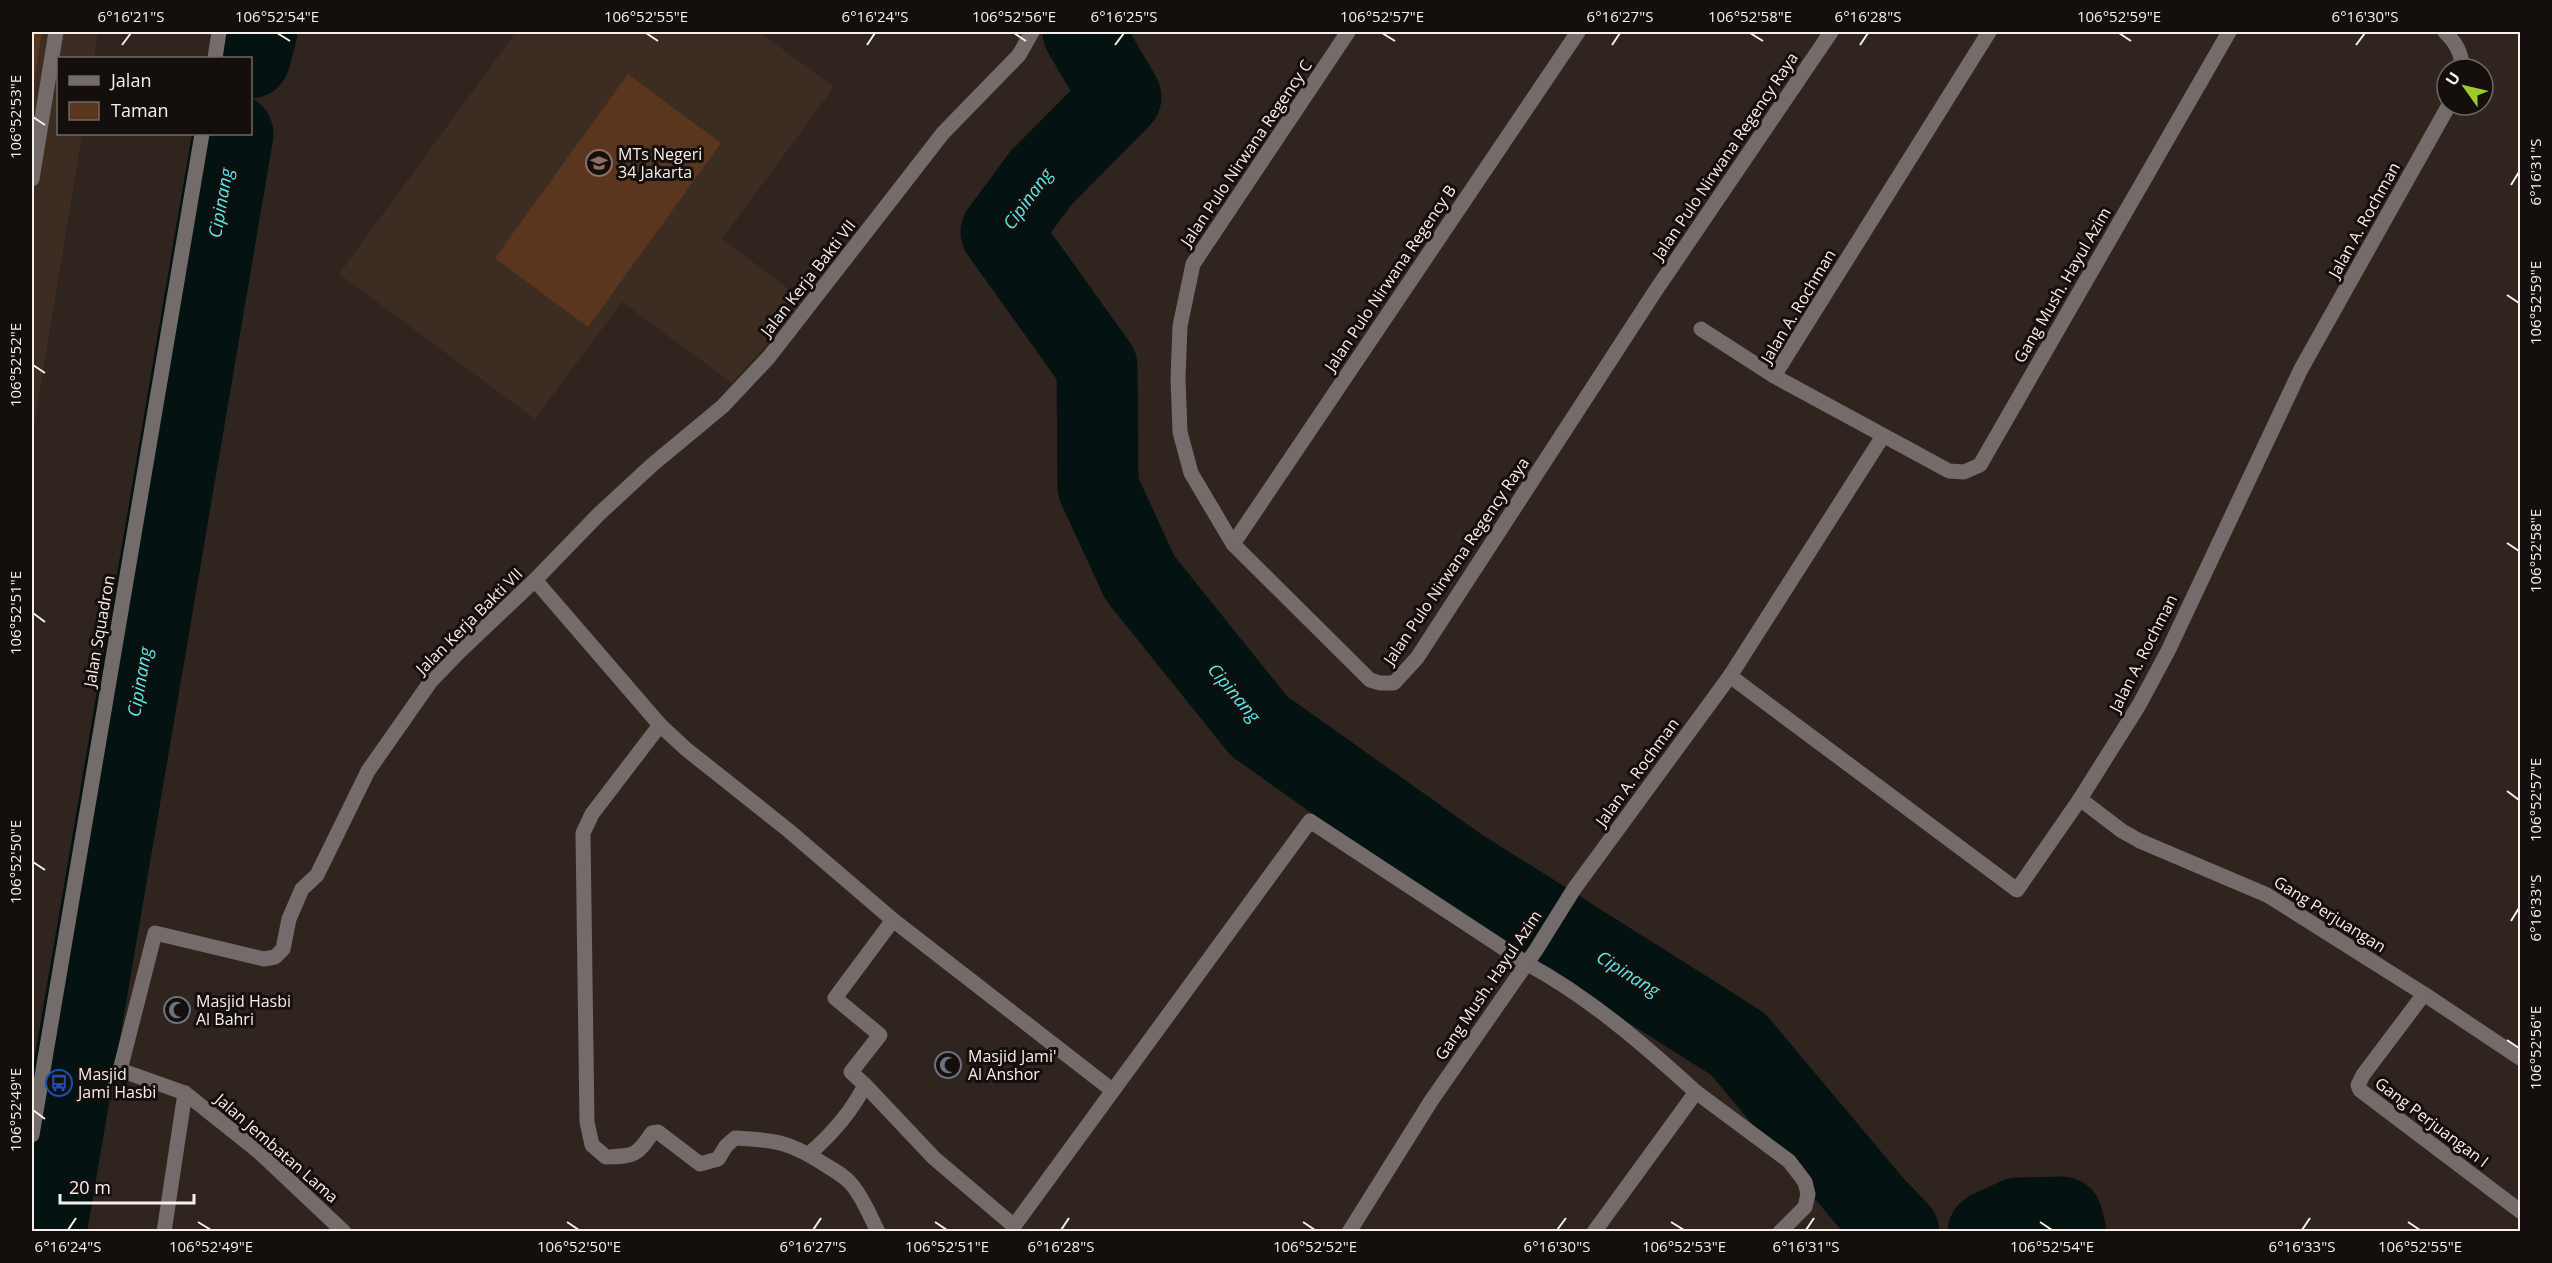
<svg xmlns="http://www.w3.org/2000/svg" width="2552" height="1263" viewBox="0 0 2552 1263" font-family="'Open Sans',sans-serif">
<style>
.built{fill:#3d2c22}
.green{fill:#5b361f}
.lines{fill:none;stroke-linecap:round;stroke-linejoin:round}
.river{stroke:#051212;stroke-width:81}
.service{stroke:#736c6a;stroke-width:15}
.minor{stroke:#736c6a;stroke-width:15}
.ticks{fill:none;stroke:#f7efea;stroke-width:2}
.labels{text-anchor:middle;stroke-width:6;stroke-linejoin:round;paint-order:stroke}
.street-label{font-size:16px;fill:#f7efea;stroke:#140f0c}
.poi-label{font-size:16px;fill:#f7efea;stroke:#140f0c;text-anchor:start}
.water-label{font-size:18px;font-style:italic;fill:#59ebec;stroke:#140f0c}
.neatline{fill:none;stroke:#f7efea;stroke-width:2}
.ticks-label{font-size:15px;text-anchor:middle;fill:#f7efea}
</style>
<rect width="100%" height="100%" fill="#30241e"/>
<g class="built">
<polygon points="32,32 98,32 94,58 58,58 58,134 82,134 32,439"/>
<polygon points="516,32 759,32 834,87 722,239 805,301 732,383 622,302 535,419 339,274"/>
</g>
<g class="green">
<polygon points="32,32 42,32 32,93"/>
<polygon points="628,74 721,143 588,327 495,258"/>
</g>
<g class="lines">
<g class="river">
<polyline points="1083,32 1121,97 1041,178 1001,232 1097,366 1098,487 1140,578 1259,726 1459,868 1738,1044 1873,1205 1899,1232"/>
<polyline points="250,58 257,32"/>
<polyline points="46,1232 233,134"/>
<polyline points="1988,1232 2018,1218 2062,1217 2066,1232"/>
</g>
<g class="service">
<polyline points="215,58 219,32"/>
<polyline points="32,179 56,32"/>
<polyline points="32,1135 202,134"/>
</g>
<g class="minor">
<polyline points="1348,32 1193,264 1180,326 1178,378 1180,432 1191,473 1233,544 1370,680 1380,683 1394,683 1417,658 1654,293 1831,32"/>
<path d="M 2445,32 C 2456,43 2462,53 2462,69"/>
<polyline points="1701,329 1774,376 1949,471 1964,472 1980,465 2229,32"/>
<polyline points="1774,376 1989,32"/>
<polyline points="1233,544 1578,32"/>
<polyline points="535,580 660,725 686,749 788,830 893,920 1112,1090"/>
<polyline points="1730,676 2017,890 2080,799 2139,705 2168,651 2301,369 2449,105"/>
<path d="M 660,725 L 592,814 L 583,833 L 587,1122 L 592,1145 L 606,1157 C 634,1156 636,1157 652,1133 L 658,1132 L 700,1164 L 718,1159 L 726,1146 L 735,1138 C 778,1140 792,1143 827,1166 C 837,1172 846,1177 853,1186 C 864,1200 870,1216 878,1232"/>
<polyline points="2080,799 2122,831 2140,841 2267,895 2424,994 2520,1058"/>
<polyline points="2424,994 2363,1075 2358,1085 2360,1090 2520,1211"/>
<path d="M 865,1085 L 934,1158 L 1014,1226 L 1310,821 L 1526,963 C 1589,997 1643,1044 1696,1092 L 1594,1232"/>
<polyline points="1696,1092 1789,1161 1805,1182 1808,1194 1805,1207 1780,1232"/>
<path d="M 809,1154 C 832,1134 851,1113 865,1085 L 851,1072 L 880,1035 L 835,998 L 893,920"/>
<polyline points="164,1232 185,1093"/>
<polyline points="344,1232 259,1152 185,1093 120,1070 155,933 264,959 275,957 283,949 289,919 302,889 317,875 368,771 431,681 460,651 535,580 599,514 652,465 723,406 769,357 943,133 1019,55 1032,32"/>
<polyline points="1349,1232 1431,1101 1536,950 1574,889 1730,676 1883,436"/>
</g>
</g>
<path class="ticks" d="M 277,33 L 290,41M 646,33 L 658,41M 1014,33 L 1026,41M 1382,33 L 1395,41M 1750,33 L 1763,41M 2119,33 L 2131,41M 122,45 L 131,33M 867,45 L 875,33M 1115,45 L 1124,33M 1612,45 L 1620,33M 1860,45 L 1868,33M 2356,45 L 2365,33M 33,117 L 45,125M 2511,185 L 2519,172M 2507,295 L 2519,303M 33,365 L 45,373M 2507,543 L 2519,551M 33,613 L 45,622M 2507,791 L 2519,800M 33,862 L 45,870M 2511,921 L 2519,908M 2507,1040 L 2519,1048M 33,1110 L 45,1119M 198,1222 L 211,1230M 567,1222 L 579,1230M 935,1222 L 947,1230M 1303,1222 L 1315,1230M 1671,1222 L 1684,1230M 2040,1222 L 2052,1230M 2408,1222 L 2420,1230M 68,1230 L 76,1218M 813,1230 L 821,1218M 1061,1230 L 1069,1218M 1557,1230 L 1566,1218M 1806,1230 L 1814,1218M 2302,1230 L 2310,1218"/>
<defs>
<symbol id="school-ring" viewBox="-11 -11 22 22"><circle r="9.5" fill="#140f0c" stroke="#8d6e63" stroke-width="1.5"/><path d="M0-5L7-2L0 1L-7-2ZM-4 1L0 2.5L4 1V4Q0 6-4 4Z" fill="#8d6e63"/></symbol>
<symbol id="mosque-ring" viewBox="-11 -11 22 22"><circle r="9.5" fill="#140f0c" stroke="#6b7280" stroke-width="1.5"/><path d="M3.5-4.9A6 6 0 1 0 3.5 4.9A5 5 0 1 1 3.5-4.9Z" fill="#6b7280"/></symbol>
<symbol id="bus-ring" viewBox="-11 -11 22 22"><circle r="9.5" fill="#140f0c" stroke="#1a4fb4" stroke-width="1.5"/><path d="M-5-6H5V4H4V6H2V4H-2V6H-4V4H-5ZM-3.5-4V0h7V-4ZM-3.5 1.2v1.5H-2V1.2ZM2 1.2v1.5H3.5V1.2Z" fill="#1a4fb4"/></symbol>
</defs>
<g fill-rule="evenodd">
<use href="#school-ring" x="584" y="148" width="30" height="30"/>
<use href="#mosque-ring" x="162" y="995" width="30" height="30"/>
<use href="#mosque-ring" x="933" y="1050" width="30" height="30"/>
<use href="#bus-ring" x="44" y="1068" width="30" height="30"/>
</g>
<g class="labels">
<g class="street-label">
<text transform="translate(1246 153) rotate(-56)" y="6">Jalan Pulo Nirwana Regency C</text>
<text transform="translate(1725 156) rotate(-56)" y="6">Jalan Pulo Nirwana Regency Raya</text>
<text transform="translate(2364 220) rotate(-61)" y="6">Jalan A. Rochman</text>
<text transform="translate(808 278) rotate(-52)" y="6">Jalan Kerja Bakti VII</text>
<text transform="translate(1390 278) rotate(-56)" y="6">Jalan Pulo Nirwana Regency B</text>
<text transform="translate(2062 285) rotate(-60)" y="6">Gang Mush. Hayul Azim</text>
<text transform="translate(1798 306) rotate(-59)" y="6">Jalan A. Rochman</text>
<text transform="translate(1456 561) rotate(-56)" y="6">Jalan Pulo Nirwana Regency Raya</text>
<text transform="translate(469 621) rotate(-45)" y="6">Jalan Kerja Bakti VII</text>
<text transform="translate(99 631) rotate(-80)" y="6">Jalan Squadron</text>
<text transform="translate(2143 653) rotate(-63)" y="6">Jalan A. Rochman</text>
<text transform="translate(1637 772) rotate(-54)" y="6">Jalan A. Rochman</text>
<text transform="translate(2330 914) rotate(32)" y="6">Gang Perjuangan</text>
<text transform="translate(1488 985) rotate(-56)" y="6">Gang Mush. Hayul Azim</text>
<text transform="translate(2432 1122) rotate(37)" y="6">Gang Perjuangan I</text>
<text transform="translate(277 1148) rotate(41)" y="6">Jalan Jembatan Lama</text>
</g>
<g class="poi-label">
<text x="618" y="160">MTs Negeri<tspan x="618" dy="18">34 Jakarta</tspan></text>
<text x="196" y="1007">Masjid Hasbi<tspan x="196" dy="18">Al Bahri</tspan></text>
<text x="968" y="1062">Masjid Jami'<tspan x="968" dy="18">Al Anshor</tspan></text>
<text x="78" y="1080">Masjid<tspan x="78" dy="18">Jami Hasbi</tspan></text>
</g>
<g class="water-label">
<text transform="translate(1028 199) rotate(-54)" y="6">Cipinang</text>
<text transform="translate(221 203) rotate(-80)" y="6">Cipinang</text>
<text transform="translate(140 682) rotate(-80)" y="6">Cipinang</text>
<text transform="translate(1234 693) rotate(50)" y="6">Cipinang</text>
<text transform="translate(1628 974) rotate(32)" y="6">Cipinang</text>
</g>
</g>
<rect width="2552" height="1263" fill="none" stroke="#140f0c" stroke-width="66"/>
<rect x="57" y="57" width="195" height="78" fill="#140f0c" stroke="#6f6965" stroke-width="1.5"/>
<rect x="69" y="76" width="30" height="9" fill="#736c6a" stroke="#6f6965" stroke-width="1.5"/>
<text x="111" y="87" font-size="18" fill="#f7efea">Jalan</text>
<rect x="69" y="102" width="30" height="18" fill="#5b361f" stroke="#6f6965" stroke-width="1.5"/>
<text x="111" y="117" font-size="18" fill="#f7efea">Taman</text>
<g transform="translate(2465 87) rotate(304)"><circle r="28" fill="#140f0c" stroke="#6f6965" stroke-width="1.5"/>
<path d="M0-4.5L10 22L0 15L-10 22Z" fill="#9eca2e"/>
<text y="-9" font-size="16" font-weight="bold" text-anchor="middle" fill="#f7efea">U</text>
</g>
<path d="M60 1194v9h134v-9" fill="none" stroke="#f7efea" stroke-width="3"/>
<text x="69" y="1194" font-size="18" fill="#f7efea" stroke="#140f0c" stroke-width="4.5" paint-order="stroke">20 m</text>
<rect x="33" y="33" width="2486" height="1197" class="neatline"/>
<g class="ticks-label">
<text x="131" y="22">6°16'21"S</text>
<text x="277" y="22">106°52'54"E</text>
<text x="646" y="22">106°52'55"E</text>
<text x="875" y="22">6°16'24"S</text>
<text x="1014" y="22">106°52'56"E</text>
<text x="1124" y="22">6°16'25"S</text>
<text x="1382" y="22">106°52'57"E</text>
<text x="1620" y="22">6°16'27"S</text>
<text x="1750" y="22">106°52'58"E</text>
<text x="1868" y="22">6°16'28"S</text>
<text x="2119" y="22">106°52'59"E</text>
<text x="2365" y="22">6°16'30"S</text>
<text transform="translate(16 117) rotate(-90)" y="5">106°52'53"E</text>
<text transform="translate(2536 172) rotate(-90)" y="5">6°16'31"S</text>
<text transform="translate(2536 303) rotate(-90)" y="5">106°52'59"E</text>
<text transform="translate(16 365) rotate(-90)" y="5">106°52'52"E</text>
<text transform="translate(2536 551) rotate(-90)" y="5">106°52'58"E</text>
<text transform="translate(16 613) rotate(-90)" y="5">106°52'51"E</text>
<text transform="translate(2536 800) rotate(-90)" y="5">106°52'57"E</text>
<text transform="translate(16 862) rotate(-90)" y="5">106°52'50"E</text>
<text transform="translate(2536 908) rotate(-90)" y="5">6°16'33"S</text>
<text transform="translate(2536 1048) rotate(-90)" y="5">106°52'56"E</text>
<text transform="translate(16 1110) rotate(-90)" y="5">106°52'49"E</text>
<text x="68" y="1252">6°16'24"S</text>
<text x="211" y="1252">106°52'49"E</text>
<text x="579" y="1252">106°52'50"E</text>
<text x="813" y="1252">6°16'27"S</text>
<text x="947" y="1252">106°52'51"E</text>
<text x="1061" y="1252">6°16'28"S</text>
<text x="1315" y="1252">106°52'52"E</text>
<text x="1557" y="1252">6°16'30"S</text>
<text x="1684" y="1252">106°52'53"E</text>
<text x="1806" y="1252">6°16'31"S</text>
<text x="2052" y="1252">106°52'54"E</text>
<text x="2302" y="1252">6°16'33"S</text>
<text x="2420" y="1252">106°52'55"E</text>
</g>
</svg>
